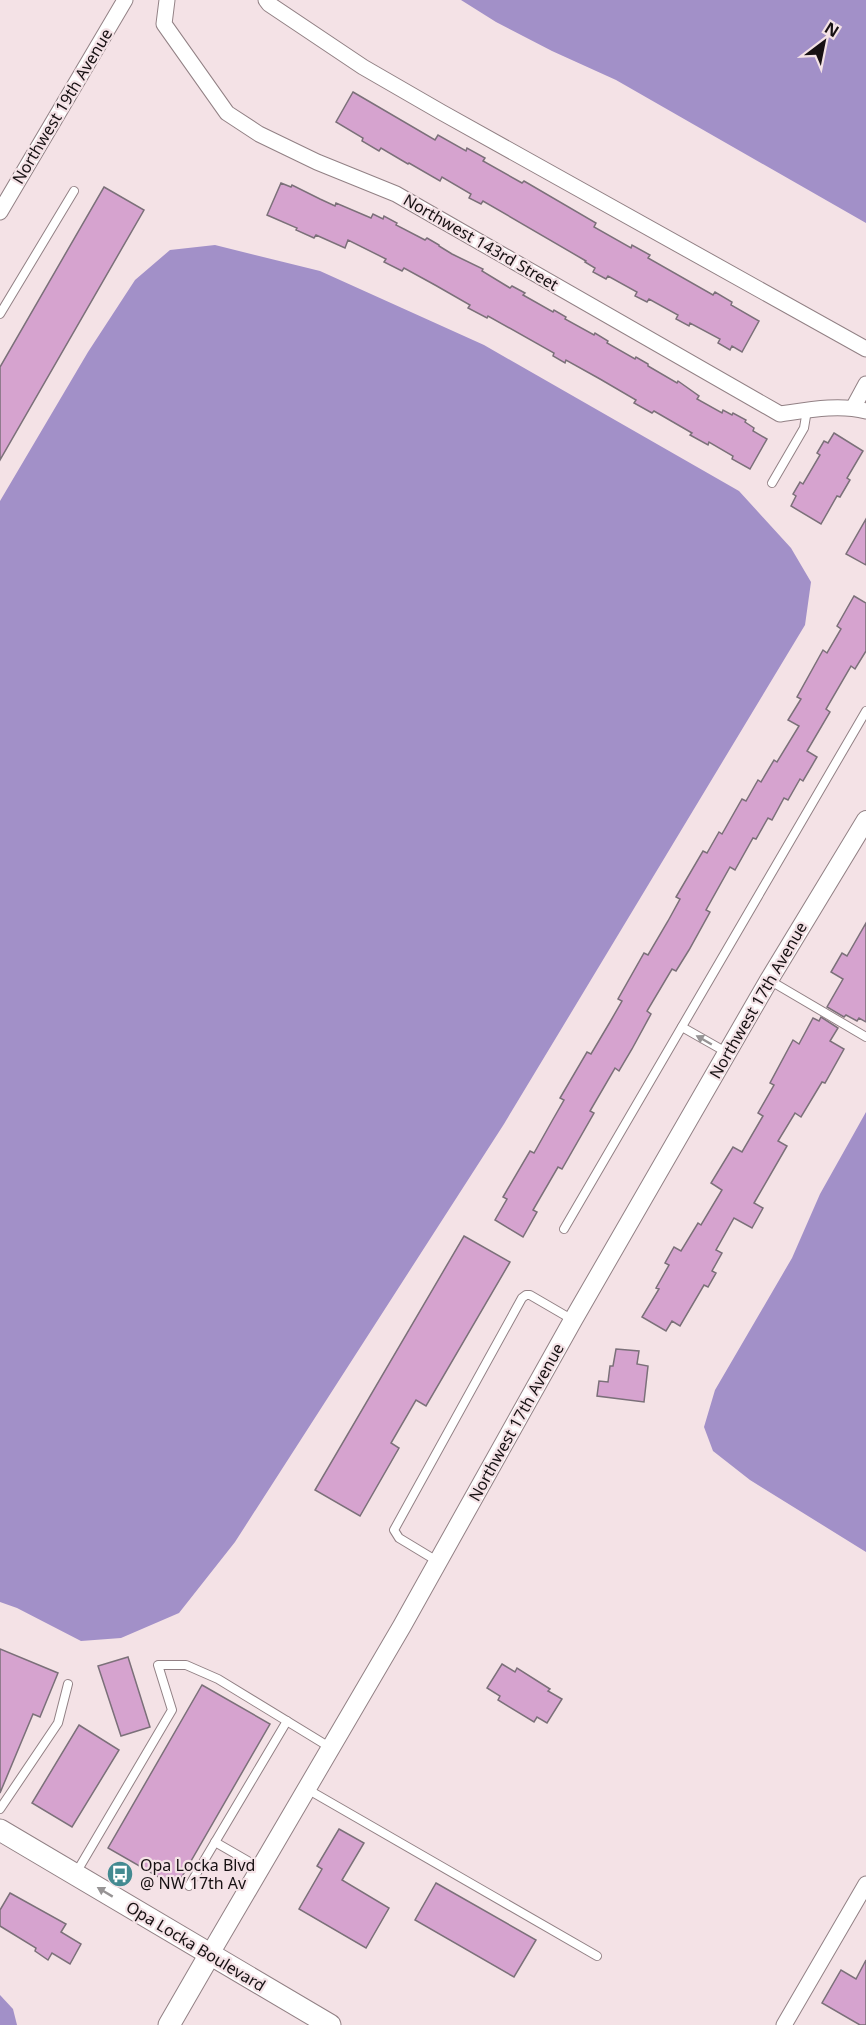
<svg xmlns="http://www.w3.org/2000/svg" width="866" height="2025" viewBox="0 0 866 2025" font-family="'Noto Sans',sans-serif">
<style>
.water{fill:#a290c8}
.building{fill:#d6a3cf;stroke:#7b7079;stroke-width:1.5}
.lines{fill:none;stroke-linecap:round;stroke-linejoin:round}
.service-casing{stroke:#928185;stroke-width:10}
.minor-casing{stroke:#928185;stroke-width:17}
.tertiary-casing{stroke:#928185;stroke-width:20}
.secondary-casing{stroke:#928185;stroke-width:23}
.service{stroke:#fff;stroke-width:8}
.minor{stroke:#fff;stroke-width:15}
.tertiary{stroke:#fff;stroke-width:18}
.secondary{stroke:#fff;stroke-width:21}
.oneway{fill:#979495}
.labels{text-anchor:middle;stroke-width:4.5;stroke-linejoin:round;paint-order:stroke}
.street-label{font-size:16px;fill:#171113;stroke:#f4e2e6}
.poi-label{font-size:16px;fill:#171113;stroke:#f4e2e6;text-anchor:start}
</style>
<rect width="100%" height="100%" fill="#f4e2e6"/>
<g class="water">
<polygon points="461,0 866,0 866,223 616,80 552,51 496,22"/>
<polygon points="215,245 320,271 484,345 739,491 791,548 811,582 805,625 504,1124 235,1542 179,1613 121,1638 81,1641 17,1608 0,1602 0,501 88,352 135,280 170,250"/>
<polygon points="866,1112 866,1552 750,1480 713,1451 704,1427 715,1390 792,1258 820,1194"/>
<polygon points="0,1995 13,2009 17,2025 0,2025"/>
</g>
<g class="building">
<polygon points="353,92 435,140 438,135 466,151 467,148 485,158 483,161 522,183 524,181 596,223 594,227 631,248 632,245 650,255 648,258 713,295 715,292 732,302 731,305 759,321 742,352 732,346 730,350 718,343 720,339 690,323 689,326 676,319 678,315 649,299 647,302 635,296 637,292 608,276 606,279 593,272 595,268 585,262 586,261 483,201 481,204 469,198 471,194 442,177 440,181 409,163 408,164 381,148 379,151 362,141 363,138 336,122"/>
<polygon points="281,183 291,187 292,185 320,199 335,206 336,203 371,218 373,214 383,219 384,216 397,223 396,225 425,240 427,238 439,245 439,246 452,254 483,269 482,271 510,288 512,286 525,293 523,295 553,312 554,310 566,317 565,319 594,335 595,333 608,341 607,343 635,359 636,357 648,364 648,366 677,383 678,381 699,396 697,399 722,413 723,410 732,415 733,413 746,420 745,422 754,428 753,431 767,439 750,469 732,459 733,456 709,442 708,445 690,435 692,433 654,411 652,413 634,403 636,400 600,379 566,360 565,363 553,356 554,353 488,316 487,318 468,308 470,305 435,285 404,268 402,271 384,262 386,259 348,240 345,248 316,235 314,238 296,230 297,228 267,215"/>
<polygon points="104,187 144,210 0,460 0,367"/>
<polygon points="834,433 863,451 847,478 850,480 840,497 837,496 821,524 791,506 796,496 793,494 800,482 803,484 820,455 817,453 824,441 828,443"/>
<polygon points="866,519 866,565 846,554"/>
<polygon points="854,596 866,603 866,651 855,669 851,666 826,709 830,712 807,751 817,757 803,781 800,779 788,800 784,798 772,820 768,818 756,839 753,838 735,870 730,867 706,910 710,912 689,950 676,971 672,969 647,1011 651,1014 632,1049 619,1071 615,1068 590,1111 594,1113 562,1169 558,1167 533,1210 537,1212 523,1237 495,1220 507,1199 503,1197 530,1151 534,1153 552,1121 564,1100 560,1098 587,1052 591,1054 610,1022 622,1001 618,999 644,953 648,955 668,921 680,899 676,897 703,851 707,853 719,832 722,834 742,799 746,801 758,780 761,782 774,760 777,762 799,726 788,720 801,699 797,697 823,650 827,653 841,629 837,626"/>
<polygon points="866,923 866,1022 859,1018 857,1021 846,1015 844,1017 827,1007 843,979 831,972 842,953 847,956"/>
<polygon points="821,1017 838,1028 830,1041 844,1049 825,1083 822,1082 801,1117 795,1113 778,1141 787,1146 754,1203 763,1208 752,1228 734,1218 716,1250 722,1253 712,1271 716,1273 708,1287 704,1285 680,1326 672,1321 666,1331 642,1317 659,1289 656,1288 669,1265 665,1263 674,1247 681,1251 698,1223 701,1225 722,1190 711,1183 733,1147 742,1152 763,1116 758,1113 774,1085 770,1083 793,1040 799,1044 813,1018 819,1021"/>
<polygon points="464,1236 510,1262 426,1406 416,1400 391,1443 399,1448 360,1516 315,1490"/>
<polygon points="616,1349 639,1351 637,1364 648,1366 644,1402 597,1396 599,1381 608,1382 610,1366 613,1366"/>
<polygon points="0,1649 58,1673 40,1717 33,1714 0,1793"/>
<polygon points="128,1657 150,1727 121,1736 98,1666"/>
<polygon points="502,1664 515,1672 517,1668 550,1689 548,1691 562,1699 547,1723 537,1717 534,1722 498,1700 500,1696 487,1688"/>
<polygon points="202,1685 270,1724 176,1887 108,1848"/>
<polygon points="79,1725 119,1750 72,1827 32,1803"/>
<polygon points="339,1829 364,1843 342,1880 389,1908 366,1948 299,1909 322,1869 317,1866"/>
<polygon points="436,1883 536,1940 514,1977 415,1920"/>
<polygon points="10,1893 66,1924 61,1932 81,1944 70,1964 52,1953 48,1960 35,1951 36,1948 0,1926 0,1910"/>
<polygon points="866,1960 866,2025 860,2025 822,2003 841,1970 856,1979"/>
</g>
<g class="lines">
<defs>
<g id="service">
<polyline points="0,314 74,191"/>
<polyline points="772,483 804,428 807,410"/>
<polyline points="769,980 866,1037"/>
<polyline points="682,1027 726,1052"/>
<polyline points="564,1229 866,711"/>
<polyline points="437,1561 399,1538 394,1530 522,1298 526,1295 530,1295 573,1320"/>
<polyline points="307,1789 597,1956"/>
<polyline points="0,1809 58,1723 68,1684"/>
<polyline points="215,1842 260,1868"/>
<polyline points="76,1873 172,1710 158,1665 186,1665 218,1679 331,1748"/>
<polyline points="189,1886 287,1721"/>
</g>
<g id="minor">
<path d="M 167,0 L 164,24 L 227,113 L 259,134 L 317,162 L 396,194 L 780,414 C 808,410 839,404 866,411"/>
<polyline points="266,0 269,4 363,67 441,112 866,349"/>
<polyline points="0,212 125,0"/>
<polyline points="853,408 866,384"/>
<polyline points="784,2025 866,1884"/>
</g>
<polyline id="tertiary" points="210,1954 402,1626 573,1320 769,980 866,820"/>
<g id="secondary">
<polyline points="0,1830 330,2025"/>
<polyline points="169,2025 210,1954"/>
</g>
</defs>
<use href="#service" class="service-casing"/>
<use href="#minor" class="minor-casing"/>
<use href="#tertiary" class="tertiary-casing"/>
<use href="#secondary" class="secondary-casing"/>
<use href="#service" class="service"/>
<use href="#minor" class="minor"/>
<use href="#tertiary" class="tertiary"/>
<use href="#secondary" class="secondary"/>
</g>
<defs><path id="oneway-solid" d="M-6-.8H1V-3.2L6.5 0L1 3.2V.8H-6Z" transform="scale(1.5)"/></defs>
<g class="oneway">
<use href="#oneway-solid" transform="translate(704 1040) rotate(-150)"/>
<use href="#oneway-solid" transform="translate(105 1892) rotate(-149)"/>
</g>
<defs>
<symbol id="bus-disc" viewBox="-11 -11 22 22"><circle r="9.5" fill="#438a91" stroke="#f4e2e6"/><path d="M-5-6H5V4H4V6H2V4H-2V6H-4V4H-5ZM-3.5-4V0h7V-4ZM-3.5 1.2v1.5H-2V1.2ZM2 1.2v1.5H3.5V1.2Z" fill="#fff"/></symbol>
</defs>
<g fill-rule="evenodd">
<use href="#bus-disc" x="105" y="1859" width="30" height="30"/>
</g>
<g class="labels">
<g class="street-label">
<text transform="translate(62 106) rotate(-59)" y="6">Northwest 19th Avenue</text>
<text transform="translate(481 242) rotate(30)" y="6">Northwest 143rd Street</text>
<text transform="translate(758 1000) rotate(-60)" y="6">Northwest 17th Avenue</text>
<text transform="translate(516 1422) rotate(-61)" y="6">Northwest 17th Avenue</text>
<text transform="translate(196 1946) rotate(31)" y="6">Opa Locka Boulevard</text>
</g>
<g class="poi-label">
<text x="140" y="1871">Opa Locka Blvd<tspan x="140" dy="18">@ NW 17th Av</tspan></text>
</g>
</g>
<g transform="translate(824 42) rotate(32)" stroke="#f4e2e6" stroke-width="4.5" paint-order="stroke">
<path d="M0-4.5L10 22L0 15L-10 22Z" fill="#171113"/>
<text y="-9" font-size="16" font-weight="bold" text-anchor="middle" fill="#171113">N</text>
</g>
</svg>
